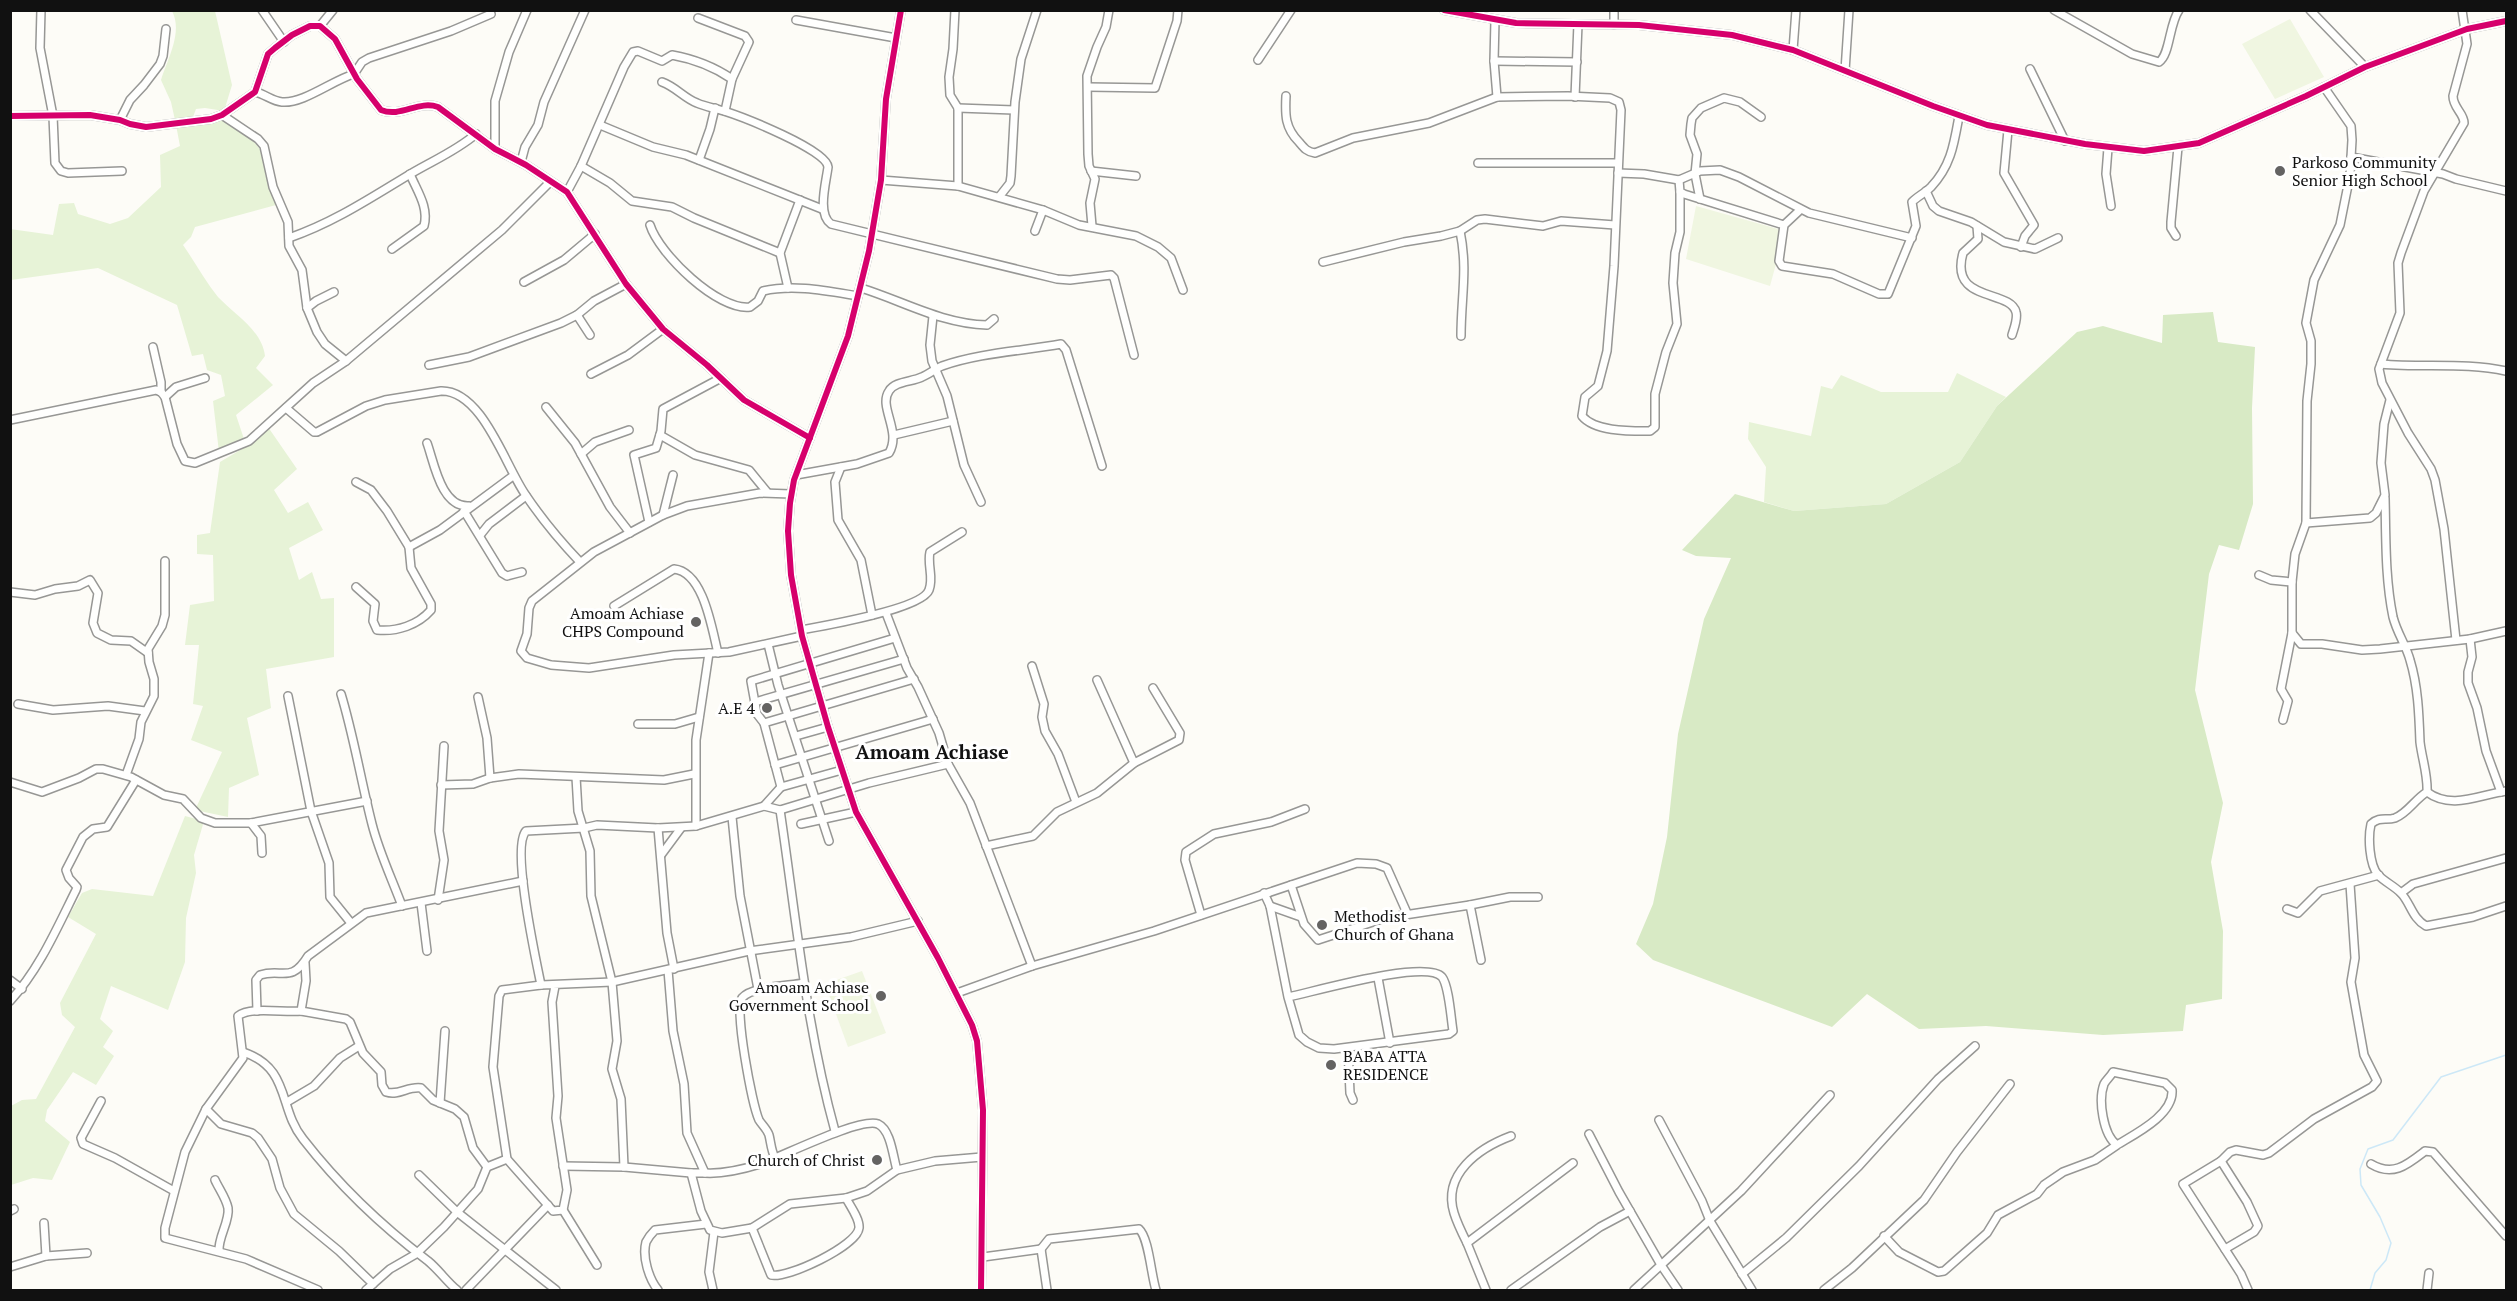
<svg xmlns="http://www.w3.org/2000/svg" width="2517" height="1301" viewBox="0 0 2517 1301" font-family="'PT Serif',serif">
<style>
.green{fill:#e7f3d7}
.forest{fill:#d8eac5}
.pitch{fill:#f0f6e1}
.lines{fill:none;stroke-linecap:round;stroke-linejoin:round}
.stream{stroke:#cde8f7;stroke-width:1.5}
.minor-casing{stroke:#979795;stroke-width:10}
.minor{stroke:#fffffe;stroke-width:7}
.cycleway-casing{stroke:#fff;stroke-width:10}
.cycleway{stroke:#d6006c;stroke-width:6}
.poi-dot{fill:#646362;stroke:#fff;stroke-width:2}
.labels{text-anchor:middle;stroke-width:6;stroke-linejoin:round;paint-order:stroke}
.poi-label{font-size:16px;fill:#111;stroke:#fff;text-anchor:end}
.quarter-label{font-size:20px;font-weight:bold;fill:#111;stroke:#fff}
</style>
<rect width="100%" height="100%" fill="#fdfcf7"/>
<g class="green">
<path d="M 172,11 L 215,11 L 232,85 L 224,111 L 205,108 L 196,109 L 193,117 L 175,120 L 171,102 L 161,80 C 168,58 183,32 172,11 Z"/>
<path d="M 225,117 L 251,138 L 265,156 L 265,174 L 276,205 L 195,227 L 191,237 L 183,245 C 195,262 205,281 218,297 C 234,314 262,330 265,356 L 256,368 L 273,385 L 236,415 L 244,439 L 219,452 L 213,401 L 225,396 L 221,375 L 207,370 L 203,354 L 192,356 L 177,305 L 98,268 L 11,280 L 10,229 L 53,235 L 59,204 L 74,203 L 78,214 L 110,224 L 128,218 L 161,187 L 160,155 L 180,146 L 176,125 Z"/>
<polygon points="1957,373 2006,397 1997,406 1960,462 1886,504 1794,511 1764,502 1766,467 1748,439 1749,422 1811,436 1821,386 1832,389 1841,375 1881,392 1948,392"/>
<polygon points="268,427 297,469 274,490 288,513 308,502 323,530 289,548 299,580 312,572 321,599 334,598 334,657 266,669 271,708 247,718 259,775 229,788 228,817 195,810 222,752 191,740 203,706 193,704 199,645 185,645 190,605 214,601 213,555 197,554 197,535 210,533 220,462 247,446"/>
<polygon points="185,816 204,821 194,855 196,873 186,918 185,962 168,1010 111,986 100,1019 113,1031 103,1047 114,1056 96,1085 73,1072 47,1110 45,1121 70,1142 52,1180 33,1178 11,1185 11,1106 22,1100 36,1099 75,1027 62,1015 60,1003 96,934 68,917 82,893 92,889 153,896"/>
</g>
<polygon class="forest" points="2213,312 2218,342 2255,347 2252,408 2253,504 2239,550 2219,545 2209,574 2195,690 2223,803 2211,862 2223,931 2222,999 2186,1005 2183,1031 2103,1035 1986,1026 1919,1029 1867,994 1832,1027 1653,960 1636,944 1653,904 1667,837 1678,734 1704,619 1731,558 1696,556 1682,550 1735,494 1794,511 1886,504 1960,462 1997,406 2077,332 2103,326 2162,343 2163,315"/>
<g class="pitch">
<polygon points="2290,19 2324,77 2275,99 2242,44"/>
<polygon points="1696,206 1785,231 1770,286 1686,259"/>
<polygon points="862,971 886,1033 848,1047 825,984"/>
</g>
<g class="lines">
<polyline class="stream" points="2370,1290 2375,1273 2386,1260 2391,1243 2380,1217 2361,1185 2360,1169 2368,1149 2393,1140 2441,1077 2506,1055"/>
<defs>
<g id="minor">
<polyline points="41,10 40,48 53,116 55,163 61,171 68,173 122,171"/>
<polyline points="262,10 284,42"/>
<polyline points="901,10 886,99 881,180 869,251 848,336 794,480 790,503 788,531 791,575 802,636 828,727 856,812 938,958 972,1025 977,1041 983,1110 981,1290"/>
<polyline points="955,10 953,49 949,77 950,95 958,108 958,186"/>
<polyline points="1444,10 1516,23 1639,25 1732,35 1793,50 1933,106 1987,125 2085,144 2144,151 2199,143 2306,96 2365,67 2467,29 2506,21"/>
<polyline points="1614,10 1614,25"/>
<path d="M 2054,10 L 2132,54 L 2159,62 C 2170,55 2169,24 2179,10"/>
<polyline points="2310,10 2365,67"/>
<polyline points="698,18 745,36 749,42 732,79"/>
<polyline points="796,20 896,38"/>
<polyline points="1495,20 1494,61 1497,97"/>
<polyline points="320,26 333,10"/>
<polyline points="1793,50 1796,10"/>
<polyline points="1258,60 1291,10"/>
<polyline points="1494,61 1577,62"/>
<polyline points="2030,69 2065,141"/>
<polyline points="1845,71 1849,10"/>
<path d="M 662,82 C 676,87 684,98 697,103 C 706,107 715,108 724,111 C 743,117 827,150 828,167 C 826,183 817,214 831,224 L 1057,279 L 1070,280 L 1111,275 L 1114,278 L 1134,355"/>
<polyline points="1088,87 1155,88 1177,21 1178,10"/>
<polyline points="2324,87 2351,126 2352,140 2350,175 2340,225 2314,280 2306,323 2311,341 2311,364 2307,401 2306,523 2370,518 2376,513 2385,495 2381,463 2384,424 2390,400"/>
<path d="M 255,92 C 265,94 272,101 282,102 C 303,104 333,80 354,74 L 362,62 L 369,58 L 451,31 L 491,14"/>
<path d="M 1286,96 C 1285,115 1285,128 1299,142 C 1304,148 1307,152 1315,153 L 1353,138 L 1429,123 L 1497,97 L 1568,96 L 1610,98 L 1619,102 L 1621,110 L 1614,266 L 1607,351 L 1598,386 L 1585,397 L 1582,416 C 1595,432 1631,431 1650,431 L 1655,427 L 1655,394 L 1666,352 L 1677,324 L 1673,283 L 1675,253 L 1680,232 L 1680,192"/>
<polyline points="1575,97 1578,24"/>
<polyline points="958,108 1014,110"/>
<polyline points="222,115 258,139 264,146 273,187 288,222 289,246 302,270 307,308 317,332 325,344 346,361 502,230 550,182"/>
<path d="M 10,116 L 90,115 L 120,120 L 130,124 L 146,127 L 211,119 L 222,115 L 255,92 L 268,54 L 275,48 L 292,35 L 310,26 L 320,26 L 335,39 L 357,79 L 381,110 C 401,118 418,100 438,107 L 495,149 L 526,165 L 567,192 L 626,284 L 663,329 L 707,365 L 744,400 L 810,438"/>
<polyline points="120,120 130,100 144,85 160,64 163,56 166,29"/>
<polyline points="600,125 653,147 686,155 822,209"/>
<polyline points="2008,130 2004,173 2034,225 2025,236 2021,247"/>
<polyline points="2108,148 2106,174 2111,206"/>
<polyline points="495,149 495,101 509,52 527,10"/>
<polyline points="2351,157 2443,174 2456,179 2506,191"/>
<polyline points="699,160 710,129 715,108"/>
<polyline points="521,162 525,147 538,125 544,102 585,10"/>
<polyline points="1478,163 1618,163"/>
<polyline points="581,166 610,183 632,201 672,207 694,218 780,253"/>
<polyline points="1091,171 1136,176"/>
<polyline points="1618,173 1644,174 1679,180 1700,171 1720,170 1739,177 1809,213 1912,238"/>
<polyline points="881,180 958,186 1043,210"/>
<polyline points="1679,180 1680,192 1684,194 1784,225"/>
<polyline points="1926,191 1933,206 1939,211 1971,222 2004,242 2035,249 2058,238"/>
<path d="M 567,192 L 581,166 L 624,67 L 633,52 L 638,51 L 662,61 L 672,55 C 694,59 713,66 732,79 L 725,111"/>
<polyline points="999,197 1010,183 1011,176 1015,102 1021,59 1037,10"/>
<polyline points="1700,199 1695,174 1697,154 1690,135 1691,124 1692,118 1701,108 1724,98 1740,102 1761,117"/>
<path d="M 1800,210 L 1784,225 L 1779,261 L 1782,266 L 1833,274 L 1879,294 L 1888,294 L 1916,226 L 1912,202 C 1918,196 1925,193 1931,187 C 1951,166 1954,144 1959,116"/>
<path d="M 650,225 C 659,254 718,311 750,307 L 758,301 L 763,291 C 794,284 827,291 858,296"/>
<polyline points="1092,226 1090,203 1095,179 1089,166 1088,154 1087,76 1097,47 1106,27 1109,10"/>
<path d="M 1977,226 L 1978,239 L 1963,253 C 1949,303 2010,289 2016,312 C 2018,319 2014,328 2012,335"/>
<polyline points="1035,231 1043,210 1079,225 1136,236 1158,247 1171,258 1183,290"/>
<path d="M 1460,231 C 1468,270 1461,297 1461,336"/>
<polyline points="2176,236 2171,228 2171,222 2178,147"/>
<path d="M 289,238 C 335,222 372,197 412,173 C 434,160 456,151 476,134"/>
<path d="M 392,249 L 424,226 C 429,207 417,191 410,174"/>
<polyline points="1323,262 1404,242 1441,236 1460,231 1477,220 1485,219 1543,226 1561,221 1615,225"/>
<polyline points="524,282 564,260 595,234"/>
<polyline points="788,288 780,253 800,200"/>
<path d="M 861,288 C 903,301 942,324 987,325 L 994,319"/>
<polyline points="307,308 316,301 334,292"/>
<polyline points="577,315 590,335"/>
<polyline points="933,316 930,345 932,361 947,396 964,465 981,502"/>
<polyline points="153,347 161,382 161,392"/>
<path d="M 2381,364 C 2423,368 2465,362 2506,371"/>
<polyline points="429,365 469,357 561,323 577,315 594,301 626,284"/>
<polyline points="591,374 628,355 663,329"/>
<polyline points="165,397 176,387 205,378"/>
<polyline points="546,407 575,443 610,507 630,533"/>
<path d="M 286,408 L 314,432 L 317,432 L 366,406 L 385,400 L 441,391 C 482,390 505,465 525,494 C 541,518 560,541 580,562"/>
<polyline points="10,420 156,390 161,392 165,397 177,444 185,461 195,463 249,441 313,383 346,361"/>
<polyline points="660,435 695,455 749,470 767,492"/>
<polyline points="894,435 953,421"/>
<path d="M 427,443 C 434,462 441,508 469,506"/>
<polyline points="581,454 595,442 629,430"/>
<polyline points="841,467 835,482 838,520 861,560 872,615"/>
<path d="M 796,475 L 857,464 L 889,453 C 902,431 878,407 889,391 C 895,381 912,382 922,377 C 929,374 935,369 942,366 C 979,353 1022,351 1061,344 L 1066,350 L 1102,466"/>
<polyline points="791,494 760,493 687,506 663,515 594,552 532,601 529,608 527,634 521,651 527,658 551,665 589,668 674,655 729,652 802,636"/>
<path d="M 2385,498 C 2386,538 2385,578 2393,617 C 2397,633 2406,645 2410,660 C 2418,686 2419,714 2420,742 C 2422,759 2428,775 2427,792 C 2415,799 2408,813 2395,818 C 2386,821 2380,816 2371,824 C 2368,837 2369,864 2378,875 C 2385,882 2394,886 2401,893 C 2411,904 2412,918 2426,926 L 2473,917 L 2506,906"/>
<polyline points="464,511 502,573 507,576 522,572"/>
<polyline points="663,515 673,475"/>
<polyline points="649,522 634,455 656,448 661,431 663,409 721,378"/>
<polyline points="2306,523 2295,554 2292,582 2292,633 2301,644 2322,644 2362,650 2380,649 2470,639 2506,631"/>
<polyline points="481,534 489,524 526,496"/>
<polyline points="409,547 440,530 513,476"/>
<polyline points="2259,575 2271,580 2292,582"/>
<path d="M 356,587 L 375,604 L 373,621 L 377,630 C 397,632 418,625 431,610 L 431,604 L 411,568 L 409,547 L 387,511 L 371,490 L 356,482"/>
<polyline points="10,592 35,595 55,589 78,586 90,580 98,593 93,623 97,633 111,640 131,641 148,653"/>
<path d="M 614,606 L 674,569 C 704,572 712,630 718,653"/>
<polyline points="886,613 907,668 918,687 939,733 948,764 970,803 1032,966"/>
<path d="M 801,630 C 823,626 922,609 929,590 C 934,577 927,565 930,552 L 962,532"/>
<polyline points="2470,639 2472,657 2468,672 2468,683 2477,708 2486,751 2501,792"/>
<path d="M 2456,640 L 2444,529 L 2435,480 L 2431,469 L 2408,433 L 2382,383 L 2379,369 L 2400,313 L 2398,263 L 2401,253 L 2424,191 L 2464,123 C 2464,113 2453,108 2453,96 L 2467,44 L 2462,10"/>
<polyline points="768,644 778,685 829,841"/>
<polyline points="1032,666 1044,704 1042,717 1045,731 1058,754 1076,802"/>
<polyline points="1097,680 1134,763"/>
<path d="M 341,694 C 354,737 361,781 372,824 C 379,852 392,879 402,906"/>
<polyline points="288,696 311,811 329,863 330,897 351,923"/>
<polyline points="478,697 487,738 490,778"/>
<polyline points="755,702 904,659"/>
<polyline points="18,704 53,710 108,706 145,711"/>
<polyline points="2283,720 2288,701 2281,689 2292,633"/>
<polyline points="764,723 914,679"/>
<polyline points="638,724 675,724 699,717"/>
<polyline points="796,736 828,727"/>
<polyline points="775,765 933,719"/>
<polyline points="126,775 139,739 141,722 154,696 154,679 149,662 148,649 162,626 165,615 165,561"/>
<polyline points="576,777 578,811 590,851 591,896 612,982 617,1041 612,1069 621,1099 624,1167"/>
<polyline points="10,782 42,792 79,778 96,769 103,769 131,777 164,795 183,799 201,818 215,823 251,823 367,801"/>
<polyline points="441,785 473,784 490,778 519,774 664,780 694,774"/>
<polyline points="781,787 842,770"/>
<path d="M 2427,792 C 2451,810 2479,795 2506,791"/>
<polyline points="764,806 781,787 764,723 757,714 751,681 895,638"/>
<path d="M 780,810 C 796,917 806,1026 835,1131"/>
<polyline points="732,817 740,896 758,989"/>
<polyline points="251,823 261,836 262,853"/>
<polyline points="801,824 856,812"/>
<polyline points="696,826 696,740 709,653"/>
<polyline points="658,828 667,933 674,969"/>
<polyline points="986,846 1033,836 1057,812 1097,793 1134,763 1179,740 1180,733 1153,688"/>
<polyline points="661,855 681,828"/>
<polyline points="1291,885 1304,924 1318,940 1385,918 1470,905 1481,960"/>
<path d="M 1264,893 L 1270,906 L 1288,997 L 1299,1035 L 1307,1042 L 1319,1048 L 1334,1049 L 1449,1034 L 1453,1031 C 1451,1019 1449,986 1442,977 C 1426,959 1313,992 1288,997"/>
<polyline points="2401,893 2413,884 2506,858"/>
<polyline points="438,900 444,860 439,831 444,746"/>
<polyline points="421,903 427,951"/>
<polyline points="1470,905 1510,897 1538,897"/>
<polyline points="1270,906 1301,917"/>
<polyline points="2287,909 2298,913 2320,891 2379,875"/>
<polyline points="1201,915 1185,860 1186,852 1214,834 1271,822 1305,809"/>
<path d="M 305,963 L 306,981 L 301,1011 C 285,1013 250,1006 238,1016 L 243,1058 L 206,1109 L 221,1124 L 252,1133 L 258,1138 L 272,1159 L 280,1188 L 294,1214 L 339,1251 L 373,1284 L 366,1290"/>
<polyline points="668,970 673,1031 684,1084 687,1133 705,1173 691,1173 701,1211 710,1230 722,1233 752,1228 790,1204 846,1198 867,1191 897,1170 935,1161 982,1157"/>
<polyline points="1378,978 1390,1043"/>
<polyline points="10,980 22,989"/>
<path d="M 541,985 C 536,960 511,847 526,831 L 584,828 L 597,825 L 658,828 L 696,826 L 764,806 L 780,810 L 869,783 L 948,764"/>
<polyline points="555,986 552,1002 558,1096 556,1118 567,1190 563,1210 553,1211 507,1159 493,1067 499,996 502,990 541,985 612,982 749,951 851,937 918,921"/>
<polyline points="957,993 1032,966 1154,931 1357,863 1376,864 1387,868 1407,913"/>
<path d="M 10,1001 C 39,970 57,928 76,890 L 77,887 L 69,878 L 66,870 L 83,837 L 93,829 L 107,827 L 136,780"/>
<path d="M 257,1011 L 256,980 L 260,975 C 282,968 291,984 308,956 L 366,913 L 523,881"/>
<path d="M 301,1011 L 346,1019 L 350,1022 L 363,1053 L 381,1072 L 382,1085 L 386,1092 C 399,1096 408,1086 421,1088 L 433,1100 L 455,1109 L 464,1117 L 473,1148 L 487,1167"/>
<polyline points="1348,1048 1350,1093 1353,1100"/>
<path d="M 243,1052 C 291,1068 278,1108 303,1139 C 338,1184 383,1227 428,1261 C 438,1269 447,1282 457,1290"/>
<polyline points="101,1101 81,1138 83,1144 115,1158 174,1191"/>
<polyline points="287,1102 314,1086 340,1058 359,1046"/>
<polyline points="440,1103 445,1031"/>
<polyline points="206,1109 185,1152 165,1228 165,1238 246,1259 318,1290"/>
<polyline points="1659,1120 1702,1201 1710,1221 1752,1290"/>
<polyline points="1589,1134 1619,1192 1661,1265 1634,1290"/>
<path d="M 775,1158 C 771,1150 771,1143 769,1135 C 767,1129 762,1125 759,1120 C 752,1104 734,1009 742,998 C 752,986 789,986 804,983"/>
<polyline points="2221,1161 2247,1202 2258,1226 2254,1232 2225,1249"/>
<path d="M 2371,1164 C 2393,1177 2407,1165 2425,1151 L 2433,1152 L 2506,1236"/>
<polyline points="563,1166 624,1167 691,1173"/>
<path d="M 705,1173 C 722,1174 744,1169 760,1164 C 781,1157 860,1117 878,1124 C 891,1130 893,1157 897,1170"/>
<polyline points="419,1175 457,1212 556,1290"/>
<path d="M 215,1180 C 219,1189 226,1198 228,1208 C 230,1221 218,1237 219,1251"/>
<polyline points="563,1210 597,1265"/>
<polyline points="10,1211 14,1209"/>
<polyline points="44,1223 46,1256"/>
<path d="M 752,1228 L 771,1275 C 787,1279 857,1246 859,1228 C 860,1219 850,1206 846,1198"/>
<path d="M 1884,1236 L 1899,1252 L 1938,1272 L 1944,1271 L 1987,1233 L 1998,1215 L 2037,1194 L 2044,1185 L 2063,1172 L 2095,1160 L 2117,1145 C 2103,1135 2098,1100 2104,1084 C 2106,1080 2111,1076 2113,1072 L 2165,1083 L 2172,1090 C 2174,1115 2135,1134 2117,1145"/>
<path d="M 1467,1243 C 1462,1233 1457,1223 1454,1213 C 1442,1174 1479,1148 1511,1136"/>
<path d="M 1041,1249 L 1049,1239 L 1139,1229 C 1149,1238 1151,1275 1156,1290"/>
<polyline points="983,1257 1041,1249 1047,1290"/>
<polyline points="10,1267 46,1256 87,1253"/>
<polyline points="1742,1274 1786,1238 1859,1166 1938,1079 1975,1046"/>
<polyline points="373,1284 390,1269 416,1254 444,1227 478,1189 487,1167 507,1159"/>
<polyline points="466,1290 548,1205"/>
<path d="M 658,1290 C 649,1279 642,1257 646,1242 C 648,1238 652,1233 655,1230 L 706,1224"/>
<polyline points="713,1290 709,1272 714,1232"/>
<polyline points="1486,1290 1467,1243 1573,1163"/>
<polyline points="1511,1290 1600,1227 1630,1211"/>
<polyline points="1678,1290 1661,1265 1741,1191 1830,1095"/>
<polyline points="1824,1290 1852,1268 1924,1200 1957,1152 2010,1084"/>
<polyline points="2248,1290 2241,1274 2183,1184 2221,1161 2230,1152 2236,1150 2263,1155 2269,1153 2314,1119 2372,1087 2377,1081 2364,1055 2351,982 2355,958 2350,884"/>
<polyline points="2427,1290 2429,1273"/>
</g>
</defs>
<use href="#minor" class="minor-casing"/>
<use href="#minor" class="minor"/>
<defs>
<g id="cycleway">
<polyline points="901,10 886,99 881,180 869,251 848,336 794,480 790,503 788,531 791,575 802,636 828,727 856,812 938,958 972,1025 977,1041 983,1110 981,1290"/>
<polyline points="1444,10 1516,23 1639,25 1732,35 1793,50 1933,106 1987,125 2085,144 2144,151 2199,143 2306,96 2365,67 2467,29 2506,21"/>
<path d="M 10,116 L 90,115 L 120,120 L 130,124 L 146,127 L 211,119 L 222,115 L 255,92 L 268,54 L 275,48 L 292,35 L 310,26 L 320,26 L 335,39 L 357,79 L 381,110 C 401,118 418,100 438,107 L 495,149 L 526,165 L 567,192 L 626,284 L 663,329 L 707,365 L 744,400 L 810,438"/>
</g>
</defs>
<use href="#cycleway" class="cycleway-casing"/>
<use href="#cycleway" class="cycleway"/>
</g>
<g class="poi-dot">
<circle cx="2280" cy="171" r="6"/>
<circle cx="696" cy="622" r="6"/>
<circle cx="767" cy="708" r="6"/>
<circle cx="1322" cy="925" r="6"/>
<circle cx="881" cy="996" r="6"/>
<circle cx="1331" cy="1065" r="6"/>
<circle cx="877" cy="1160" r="6"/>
</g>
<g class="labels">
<g class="poi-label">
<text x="2292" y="168" text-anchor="start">Parkoso Community<tspan x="2292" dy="18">Senior High School</tspan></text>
<text x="684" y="619">Amoam Achiase<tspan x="684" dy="18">CHPS Compound</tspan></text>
<text x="755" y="714">A.E 4</text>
<text x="1334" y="922" text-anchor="start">Methodist<tspan x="1334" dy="18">Church of Ghana</tspan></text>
<text x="869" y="993">Amoam Achiase<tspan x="869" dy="18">Government School</tspan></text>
<text x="1343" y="1062" text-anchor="start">BABA ATTA<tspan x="1343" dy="18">RESIDENCE</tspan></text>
<text x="865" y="1166">Church of Christ</text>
</g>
<g class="quarter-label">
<text x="932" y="759">Amoam Achiase</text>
</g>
</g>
<rect width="2517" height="1301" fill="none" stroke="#111111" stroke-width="24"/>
</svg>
